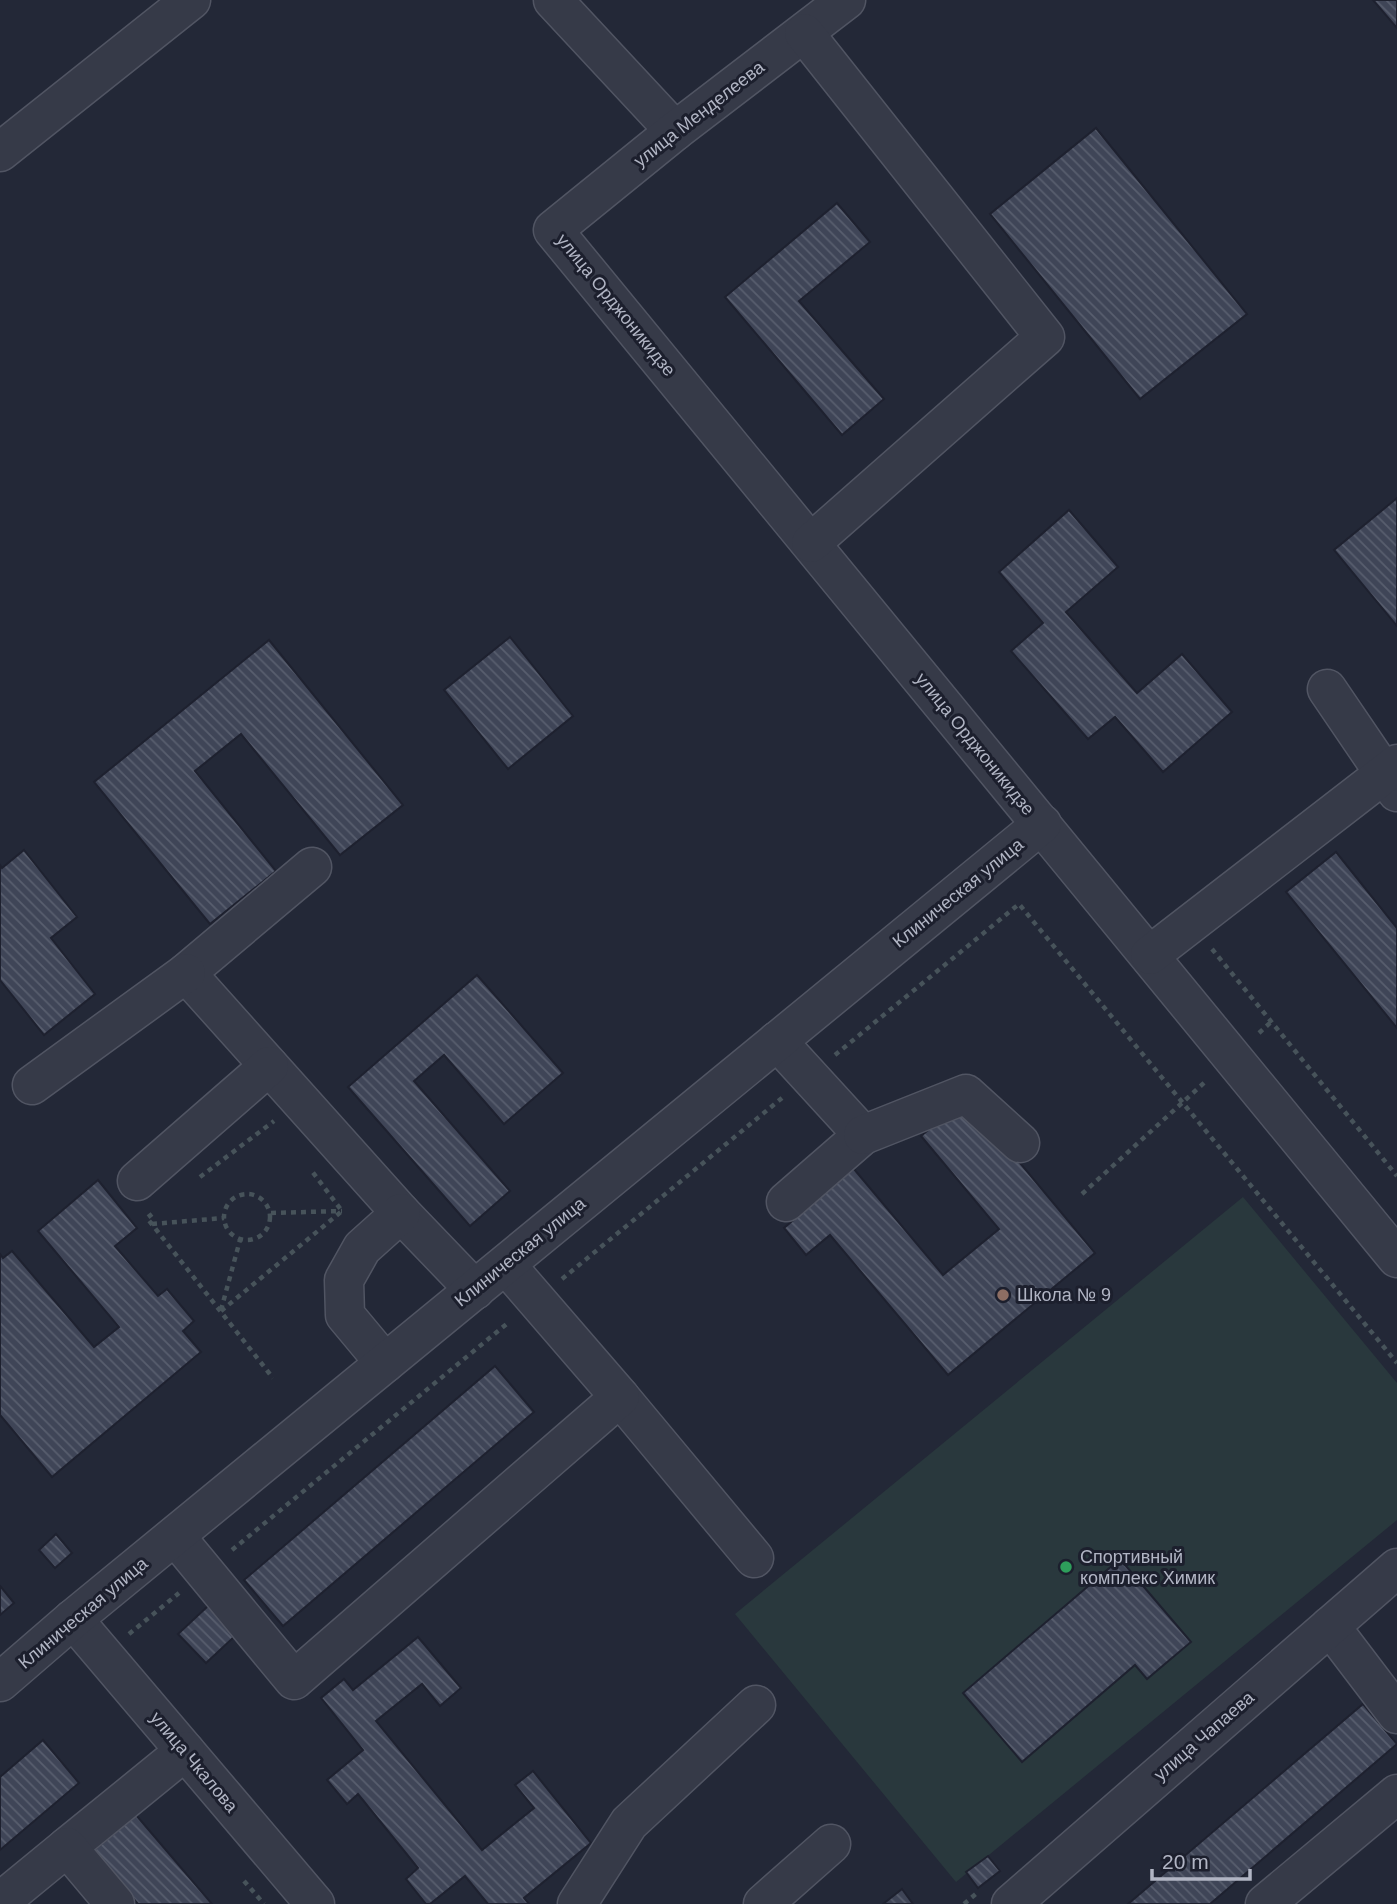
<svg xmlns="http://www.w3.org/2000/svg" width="1397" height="1904" viewBox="0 0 1397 1904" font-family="Arial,sans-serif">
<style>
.park{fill:#29383d}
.building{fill:url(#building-back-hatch);stroke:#1e212f;stroke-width:2}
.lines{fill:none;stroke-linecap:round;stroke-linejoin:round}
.minor-casing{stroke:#515563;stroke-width:41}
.path{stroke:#47535a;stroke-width:4.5;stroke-dasharray:5 5;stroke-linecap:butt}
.minor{stroke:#363a48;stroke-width:38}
.education-dot{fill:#8d6e63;stroke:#1c1f2d;stroke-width:2.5}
.leisure-dot{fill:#2e9e5b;stroke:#1c1f2d;stroke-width:2.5}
.labels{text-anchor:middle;stroke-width:6;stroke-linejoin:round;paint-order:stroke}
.street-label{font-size:18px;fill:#b1b5c4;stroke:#1c1f2d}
.poi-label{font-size:18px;fill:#b1b5c4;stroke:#1c1f2d;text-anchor:start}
</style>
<defs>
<pattern id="building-back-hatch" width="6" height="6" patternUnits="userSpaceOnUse" patternTransform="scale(1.75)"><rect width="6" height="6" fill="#3f4557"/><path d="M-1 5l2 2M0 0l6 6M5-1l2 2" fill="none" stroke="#585e6e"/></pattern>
</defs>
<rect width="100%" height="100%" fill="#232837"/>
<polygon class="park" points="1243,1197 1397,1383 1397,1520 956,1882 735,1614"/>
<g class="building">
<polygon points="1373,0 1397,0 1397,28"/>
<polygon points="1096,128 1247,314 1140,399 990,214"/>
<polygon points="837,203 870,242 799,301 884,399 842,435 725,297"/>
<polygon points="1397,498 1397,626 1334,550"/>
<polygon points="1069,510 1118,567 1066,612 1137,693 1182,654 1232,712 1163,772 1115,717 1088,739 1011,651 1043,623 999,572"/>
<polygon points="510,637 573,716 508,769 444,690"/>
<polygon points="269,640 403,805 340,855 241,734 195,771 276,871 210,924 94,782"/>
<polygon points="24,850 77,917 51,938 95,994 44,1035 0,980 0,865 2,868"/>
<polygon points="1336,852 1397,928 1397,1028 1286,892"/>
<polygon points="477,975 563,1073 504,1124 444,1055 414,1081 510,1191 470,1226 348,1087"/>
<polygon points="966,1098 1095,1253 948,1375 830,1235 806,1255 784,1228 811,1205 843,1156 943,1275 999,1229 921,1136"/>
<polygon points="98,1180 137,1228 115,1246 158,1296 167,1289 194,1321 183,1331 201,1352 52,1477 0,1415 0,1254 3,1258 12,1251 94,1347 119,1327 38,1231"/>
<polygon points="495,1366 534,1412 283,1626 244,1580"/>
<polygon points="56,1534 72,1553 55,1568 39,1550"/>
<polygon points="1120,1559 1191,1642 1147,1679 1135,1665 1022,1762 963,1693"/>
<polygon points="0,1586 14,1603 0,1615"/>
<polygon points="208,1606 235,1636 206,1663 178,1634"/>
<polygon points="418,1637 461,1688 440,1706 422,1684 376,1721 482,1850 534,1808 515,1785 533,1771 591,1843 524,1898 529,1904 488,1904 465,1876 430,1904 426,1904 406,1879 418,1868 358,1794 347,1804 327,1780 363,1750 321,1698 344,1679 353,1690"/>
<polygon points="1363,1704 1397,1744 1210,1904 1128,1904"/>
<polygon points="43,1740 79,1783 0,1850 0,1777"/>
<polygon points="136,1815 212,1904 138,1904 124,1888 93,1851"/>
<polygon points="988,1856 1000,1871 978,1888 966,1872"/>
<polygon points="902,1889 913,1904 883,1904"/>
</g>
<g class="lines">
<defs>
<g id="minor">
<polyline points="553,0 675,131"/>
<polyline points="846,0 675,131 553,230 1397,1258"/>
<polyline points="804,33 1045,337 811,543"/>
<polyline points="0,152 191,0"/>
<polyline points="1327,689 1397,792"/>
<polyline points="312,867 186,973 401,1213 475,1290"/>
<polyline points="1150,955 1397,764"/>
<polyline points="777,1041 863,1135 786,1202"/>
<polyline points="32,1085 186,973"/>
<polyline points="863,1135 966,1094 1020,1143"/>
<polyline points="137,1181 269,1066"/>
<polyline points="385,1363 345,1315 344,1280 362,1248 401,1213"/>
<polyline points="620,1397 754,1558"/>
<polyline points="175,1536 294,1680 620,1397 506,1265"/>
<polyline points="73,1619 315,1904"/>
<polyline points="1330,1626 1397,1714"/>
<polyline points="0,1682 73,1619 1042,824"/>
<polyline points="67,1847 185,1751"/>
<polyline points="0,1902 67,1847 115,1904"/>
<polyline points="577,1904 629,1823 756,1705"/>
<polyline points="763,1904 831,1844"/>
<polyline points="1011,1904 1397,1568"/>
<polyline points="1265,1904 1397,1794"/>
</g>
</defs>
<use href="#minor" class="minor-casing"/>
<g class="path">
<polyline points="1212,949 1397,1176"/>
<polyline points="1259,1033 1271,1022"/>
<polyline points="835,1055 1019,904 1397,1363"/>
<polyline points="200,1177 274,1121"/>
<circle cx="247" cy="1217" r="23"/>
<polyline points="1082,1194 1205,1082"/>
<polyline points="271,1213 342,1211"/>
<polyline points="152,1214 147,1218 273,1378"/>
<polyline points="152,1224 224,1218"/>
<polyline points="562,1279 782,1098"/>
<polyline points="221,1310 240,1240"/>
<polyline points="221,1311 342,1211 311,1170"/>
<polyline points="232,1550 509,1322"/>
<polyline points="129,1634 179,1593"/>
<polyline points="244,1881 264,1904"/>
<polyline points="964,1904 977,1893"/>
</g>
<use href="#minor" class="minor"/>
</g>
<circle class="education-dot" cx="1003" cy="1295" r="7"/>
<circle class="leisure-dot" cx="1066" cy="1567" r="7"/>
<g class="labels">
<g class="street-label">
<text transform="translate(699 114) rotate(-38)" y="6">улица Менделеева</text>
<text transform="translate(616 305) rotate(51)" y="6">улица Орджоникидзе</text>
<text transform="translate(975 744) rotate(51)" y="6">улица Орджоникидзе</text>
<text transform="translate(958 893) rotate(-39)" y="6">Клиническая улица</text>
<text transform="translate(520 1252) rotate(-39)" y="6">Клиническая улица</text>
<text transform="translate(83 1613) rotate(-40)" y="6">Клиническая улица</text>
<text transform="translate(1204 1736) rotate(-41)" y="6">улица Чапаева</text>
<text transform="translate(194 1762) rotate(50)" y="6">улица Чкалова</text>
</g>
<g class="poi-label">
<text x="1017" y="1301">Школа № 9</text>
<text x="1080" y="1563">Спортивный<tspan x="1080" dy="21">комплекс Химик</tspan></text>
</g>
</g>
<path d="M1152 1869v10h98v-10" fill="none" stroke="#b1b5c4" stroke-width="3.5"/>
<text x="1162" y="1869" font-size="21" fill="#b1b5c4" stroke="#1c1f2d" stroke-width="5" paint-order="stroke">20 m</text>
</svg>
